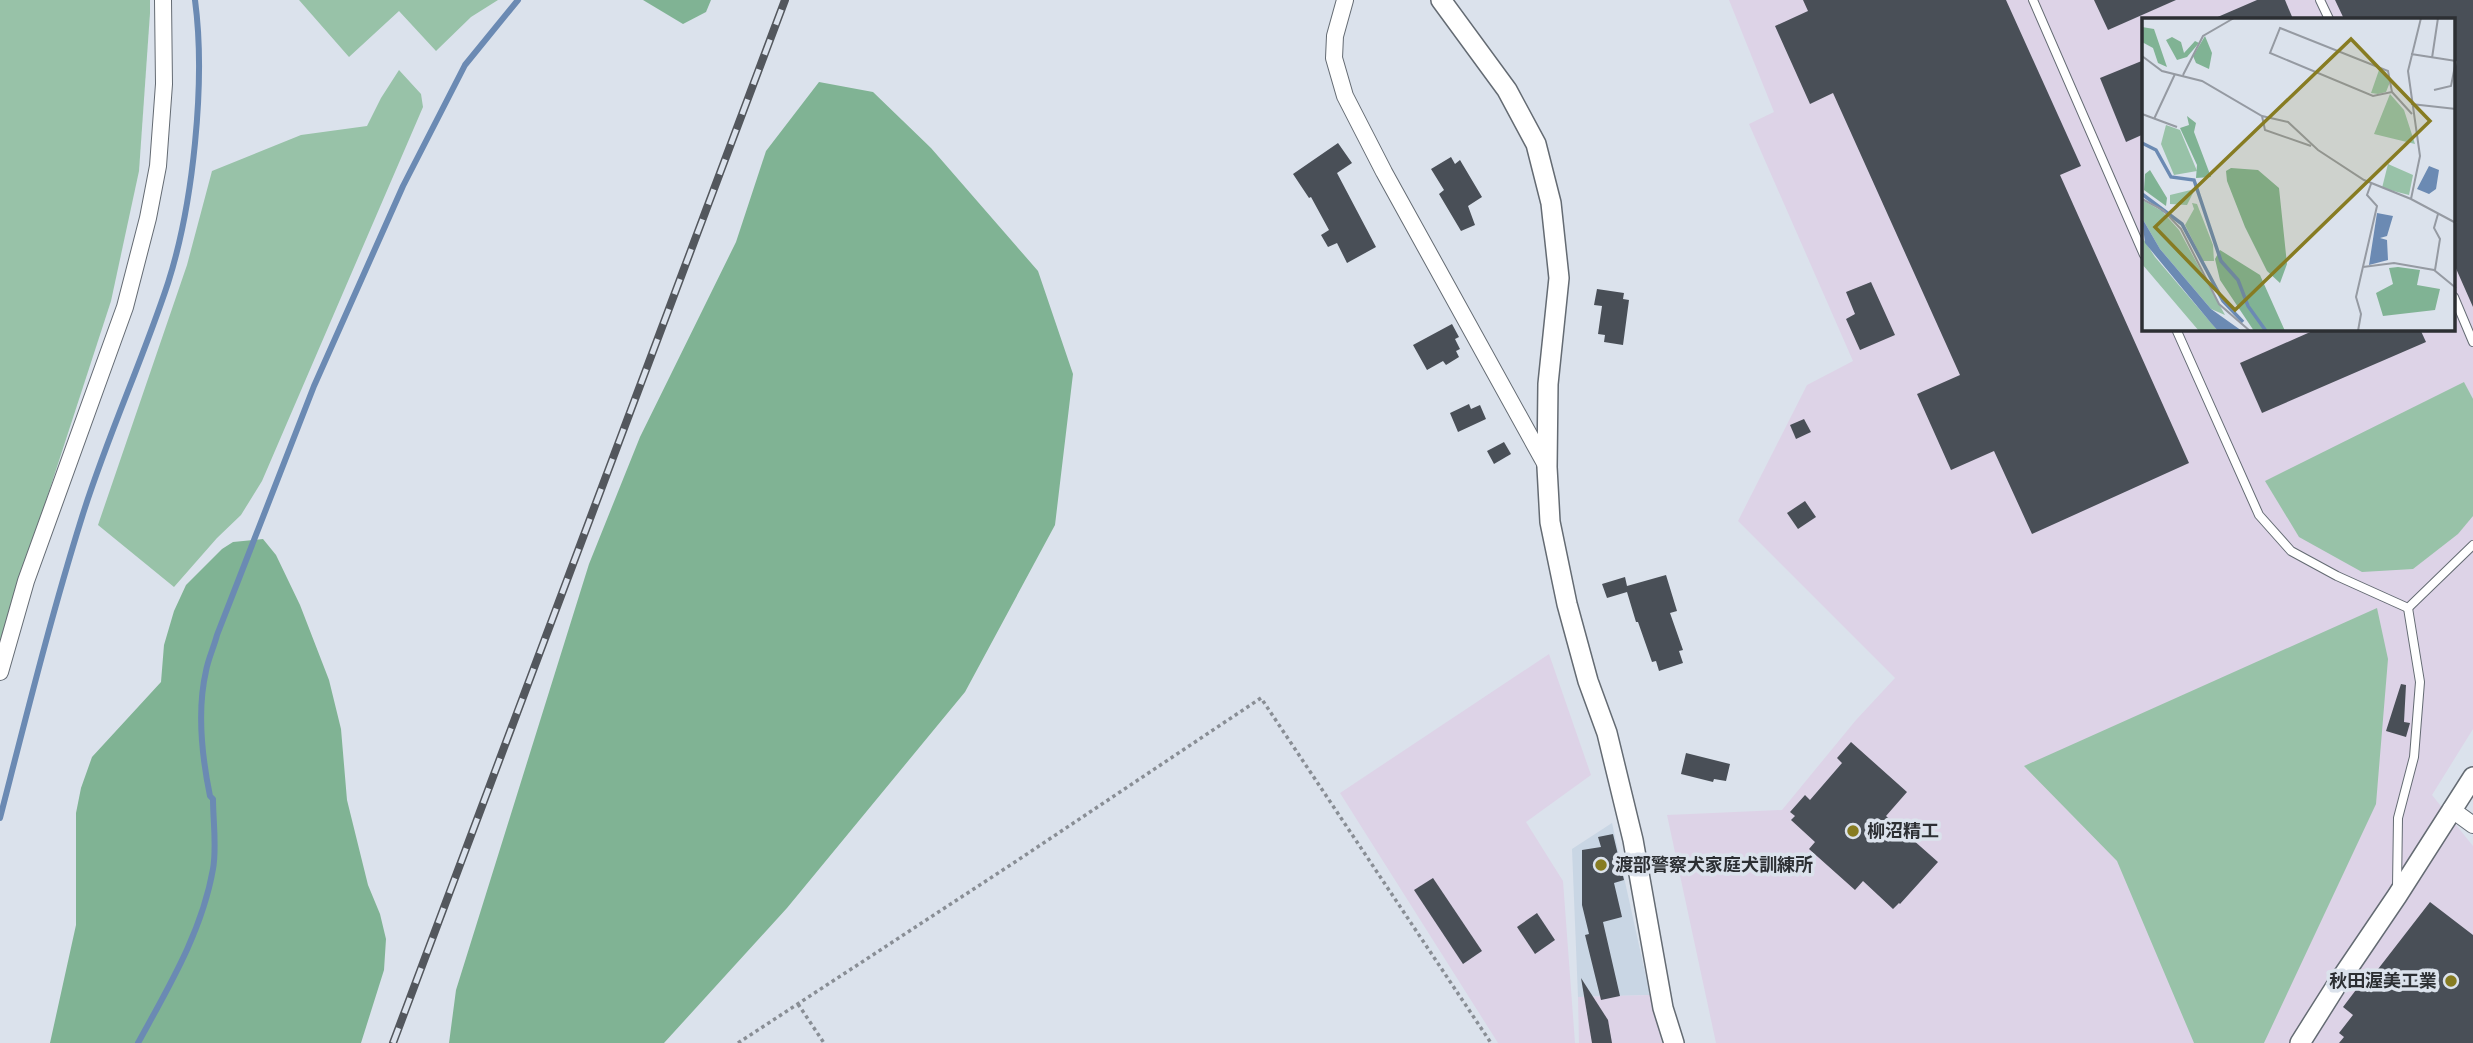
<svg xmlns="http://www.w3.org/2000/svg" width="2473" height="1043" viewBox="0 0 2473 1043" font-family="'Roboto Condensed','Noto Sans JP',sans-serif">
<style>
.built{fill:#c9d6e4}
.industrial{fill:#ddd3e7;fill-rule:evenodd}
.green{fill:#98c2a8}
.forest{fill:#80b394}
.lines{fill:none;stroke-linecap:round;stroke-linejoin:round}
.stream{stroke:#6b8ab3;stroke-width:6}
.building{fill:#494f57}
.service-casing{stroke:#646b73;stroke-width:10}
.minor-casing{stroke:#646b73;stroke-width:18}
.tertiary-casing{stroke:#646b73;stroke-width:22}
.path{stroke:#898e95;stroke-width:3.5;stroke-dasharray:3.5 3.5;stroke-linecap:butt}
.service{stroke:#fff;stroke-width:8}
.minor{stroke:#fff;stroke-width:16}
.tertiary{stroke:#fff;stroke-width:19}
.rail-casing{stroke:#53575d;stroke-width:8}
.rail{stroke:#dbe2ec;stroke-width:5;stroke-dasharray:16;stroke-linecap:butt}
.poi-dot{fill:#877c22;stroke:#dbe2ec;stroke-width:2.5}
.labels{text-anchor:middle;stroke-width:7;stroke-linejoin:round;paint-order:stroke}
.poi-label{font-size:18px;font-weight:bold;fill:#2c2f33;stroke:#dbe2ec;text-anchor:start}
.inset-river{fill:none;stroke:#6b8ab3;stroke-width:3.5}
.inset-road{fill:none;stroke:#959aa2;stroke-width:2}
.view{fill:#877c22;fill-opacity:0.15;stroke:#877c22;stroke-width:3.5}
.inset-edge{fill:none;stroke:#2c2f33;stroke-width:3.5}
</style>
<rect width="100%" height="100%" fill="#dbe2ec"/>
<polygon class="built" points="1612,823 1650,995 1578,997 1572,849"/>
<g class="industrial">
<path d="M 1729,0 L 2473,0 L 2473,729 L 2432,795 L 2473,846 L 2473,1043 L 1716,1043 L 1667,815 L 1782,810 L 1856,720 L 1895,678 L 1738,521 L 1807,385 L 1853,361 L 1749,124 L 1774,112 ZM 2144,19 L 2454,19 L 2454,329 L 2144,329 Z"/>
<polygon points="1549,654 1591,775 1526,822 1563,881 1575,1043 1498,1043 1340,793"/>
<polygon points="1650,995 1662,1043 1579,1043 1578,997"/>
</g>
<g class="green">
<polygon points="0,0 150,0 150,13 139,171 111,301 0,642"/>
<polygon points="299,0 498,0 471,17 436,51 399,11 349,57"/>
<polygon points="399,70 421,94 423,107 262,481 241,515 217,538 174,587 98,525 187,265 212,171 301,135 367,126 381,98"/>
<polygon points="2464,382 2473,399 2473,516 2458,534 2413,569 2362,572 2299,537 2265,481"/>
<polygon points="2377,608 2388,659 2376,804 2264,1043 2194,1043 2117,861 2024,766"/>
</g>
<g class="forest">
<polygon points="643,0 711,0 706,12 683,24"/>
<polygon points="819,82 873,92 931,148 1038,271 1073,374 1055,525 965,692 787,908 664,1043 449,1043 456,990 589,564 640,437 736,242 766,151"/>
<polygon points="263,539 276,555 300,605 329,680 341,729 347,800 368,885 380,914 386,939 384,970 361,1043 50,1043 76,925 76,813 81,788 92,757 161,682 164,645 174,611 186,585 222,549 233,542"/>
</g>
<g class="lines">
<g class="stream">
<path d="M 0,818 C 26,717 51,616 82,517 C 107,437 142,362 168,283 C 193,205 206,82 195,0"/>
<path d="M 138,1043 C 168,988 202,932 213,869 C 217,847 213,821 213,799 L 210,796 C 202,757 197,710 206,671 C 208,659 214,647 217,635 L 314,386 L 403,186 L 465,65 L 518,0"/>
</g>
</g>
<g class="building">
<polygon points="1803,0 2006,0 2081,166 2060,175 2189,463 2032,534 1994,451 1951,470 1917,394 1960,375 1833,93 1810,104 1775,26 1808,11"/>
<polygon points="2094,0 2176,0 2108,30"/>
<polygon points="2257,0 2285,0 2293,19 2213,19"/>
<polygon points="2335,0 2473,0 2473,307 2454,264 2454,19 2344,19"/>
<polygon points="2144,60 2144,134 2126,142 2100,78"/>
<polygon points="1338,143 1352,163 1337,173 1376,247 1347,263 1337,243 1328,247 1321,235 1329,230 1311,197 1309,198 1293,174"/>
<polygon points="1451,157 1455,164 1460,160 1482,197 1468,206 1475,225 1461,231 1439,194 1444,190 1431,169"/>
<polygon points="1871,282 1895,335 1860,350 1846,319 1855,314 1846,292"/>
<polygon points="1597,289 1624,293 1623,299 1629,300 1623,345 1604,342 1605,335 1598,334 1602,306 1594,305"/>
<polygon points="1452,324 1459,337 1455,339 1460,349 1456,351 1459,357 1446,365 1443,361 1427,370 1413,345"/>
<polygon points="2317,329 2420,329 2426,342 2262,413 2240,363"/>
<polygon points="1469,404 1471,409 1480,405 1486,419 1458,432 1450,413"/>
<polygon points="1804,419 1811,432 1796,439 1790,425"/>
<polygon points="1504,442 1511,454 1494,464 1487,451"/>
<polygon points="1805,501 1816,517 1798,529 1787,513"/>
<polygon points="1666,575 1677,611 1670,613 1683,650 1679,651 1683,663 1659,671 1656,661 1652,662 1638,622 1636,622 1627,592 1607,598 1602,584 1625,577 1627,586"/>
<polygon points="2401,684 2406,685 2404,722 2410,723 2406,737 2386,731"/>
<polygon points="1851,742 1907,792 1886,816 1938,862 1900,904 1899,903 1893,909 1863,881 1855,890 1809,849 1815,842 1791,820 1795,816 1790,812 1805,795 1810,800 1842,763 1837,758"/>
<polygon points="1686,753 1730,764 1726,781 1714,779 1713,782 1681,774"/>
<polygon points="1613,834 1624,880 1614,883 1622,917 1603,922 1620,996 1601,1000 1585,935 1589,934 1582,905 1582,850 1601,847 1598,837"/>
<polygon points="1433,878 1482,951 1463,964 1414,890"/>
<polygon points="2430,902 2473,935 2473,1043 2339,1043 2344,1037 2339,1033 2353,1015 2343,1007 2371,970 2375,973"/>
<polygon points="1537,913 1555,940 1535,954 1517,927"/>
<polygon points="1581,978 1608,1020 1612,1043 1592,1043"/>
</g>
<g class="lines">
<defs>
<g id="service">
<polyline points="2033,0 2144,255"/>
<polyline points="2320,0 2329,19"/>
<polyline points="2454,297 2473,342"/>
<polyline points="2176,329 2259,515 2291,551 2337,576 2408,608 2473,545"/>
<polyline points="2397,887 2398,818 2414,757 2420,682 2408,608"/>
</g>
<g id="minor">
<polyline points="1345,0 1335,36 1334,58 1345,96 1384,172 1547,467"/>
<polyline points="0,672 26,581 125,307 148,218 158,166 164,84 163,0"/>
<polyline points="2451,809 2473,825"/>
</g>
<g id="tertiary">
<polyline points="1441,0 1507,90 1536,144 1551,203 1559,278 1548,384 1547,467 1550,522 1567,604 1588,681 1607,733 1633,840 1663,1008 1674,1043"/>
<polyline points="2300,1043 2336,986 2397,896 2473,777"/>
</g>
</defs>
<use href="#service" class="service-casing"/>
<use href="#minor" class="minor-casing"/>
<use href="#tertiary" class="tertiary-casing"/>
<g class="path">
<polyline points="798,1004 824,1043"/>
<polyline points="738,1043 1015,862 1261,698 1491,1043"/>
</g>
<use href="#service" class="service"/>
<use href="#minor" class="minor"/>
<use href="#tertiary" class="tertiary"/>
<defs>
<polyline id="rail" points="393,1043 785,0"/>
</defs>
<use href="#rail" class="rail-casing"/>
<use href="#rail" class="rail"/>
</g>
<g class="poi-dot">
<circle cx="1853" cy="831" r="7"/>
<circle cx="1601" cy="865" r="7"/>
<circle cx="2451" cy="981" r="7"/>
</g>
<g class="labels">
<g class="poi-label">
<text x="1867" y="837">柳沼精工</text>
<text x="1615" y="871">渡部警察犬家庭犬訓練所</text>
<text x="2437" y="987" text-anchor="end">秋田渥美工業</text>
</g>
</g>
<g transform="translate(2142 18)">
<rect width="313" height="313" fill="#dbe2ec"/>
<path d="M 237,52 L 244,54 L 248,64 L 244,74 L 236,76 L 229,75 ZM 248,76 L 262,92 L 273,126 L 232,116 ZM 24,107 L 38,112 L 55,153 L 32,157 L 19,126 ZM 246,146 L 271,157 L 267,177 L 240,170 ZM 53,171 L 45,187 L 28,186 L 28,177 ZM 0,182 L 20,193 L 37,212 L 83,297 L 69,291 L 18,231 L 0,200 ZM 50,185 L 55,186 L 71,227 L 72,243 L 61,243 L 43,207 L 52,191 ZM 0,219 L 13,239 L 76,313 L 57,313 L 0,246 Z" fill="#98c2a8"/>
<path d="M 0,9 L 12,11 L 25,49 L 16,45 L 11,30 L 0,24 ZM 63,18 L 70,35 L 67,51 L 54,45 L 51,38 ZM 30,19 L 39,24 L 42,35 L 53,23 L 57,25 L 45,39 L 35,42 L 24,22 ZM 45,98 L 54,105 L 52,114 L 69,159 L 54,160 L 55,147 L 38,110 L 47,107 ZM 89,150 L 116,152 L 137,170 L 145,246 L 138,265 L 125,253 L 103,209 L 85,163 L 84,153 ZM 8,152 L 25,180 L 24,188 L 2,172 L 3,156 ZM 78,232 L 118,257 L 143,313 L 112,313 L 78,262 L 73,241 ZM 256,249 L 278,252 L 275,267 L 298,271 L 293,292 L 241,298 L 234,275 L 251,266 L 247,250 Z" fill="#80b394"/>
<path d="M 287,148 L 297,152 L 294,171 L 287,176 L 275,171 ZM 235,195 L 251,198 L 245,218 L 238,220 L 245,222 L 246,242 L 227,247 ZM 0,200 L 18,231 L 69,291 L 100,313 L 76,313 L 69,305 L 3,225 Z" fill="#6b8ab3"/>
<path class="inset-river" d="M 0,125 L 14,132 L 29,159 L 52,162 L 79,243 L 96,262 L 106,288 L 124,313M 0,176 L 40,206 L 81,283 L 101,304"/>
<path class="inset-road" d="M 138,10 L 246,53 L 250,74 L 231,78 L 128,35 ZM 269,36 L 314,43M 0,38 L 20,53 L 60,63 L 120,98 L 146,104 L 176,132 L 222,162 L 269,181 L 314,205M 290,40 L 296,0M 41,57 L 61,18 L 92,0M 292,72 L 309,68 L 314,43M 250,74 L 270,96M 269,86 L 314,91M 0,96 L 35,109M 120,98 L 123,112 L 169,128M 12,101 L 33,56M 0,181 L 21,192 L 39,211 L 77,286 L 108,313M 269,181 L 278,138 L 266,53 L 279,0M 221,249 L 252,245 L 292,252 L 314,270M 293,252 L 298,221 L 292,210 L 296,196M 216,313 L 219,296 L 214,279 L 235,188 L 225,177 L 229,166"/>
<path class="view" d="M 209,21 L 288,103 L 93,292 L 13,209 Z"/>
<rect width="313" height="313" class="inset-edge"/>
</g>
</svg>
